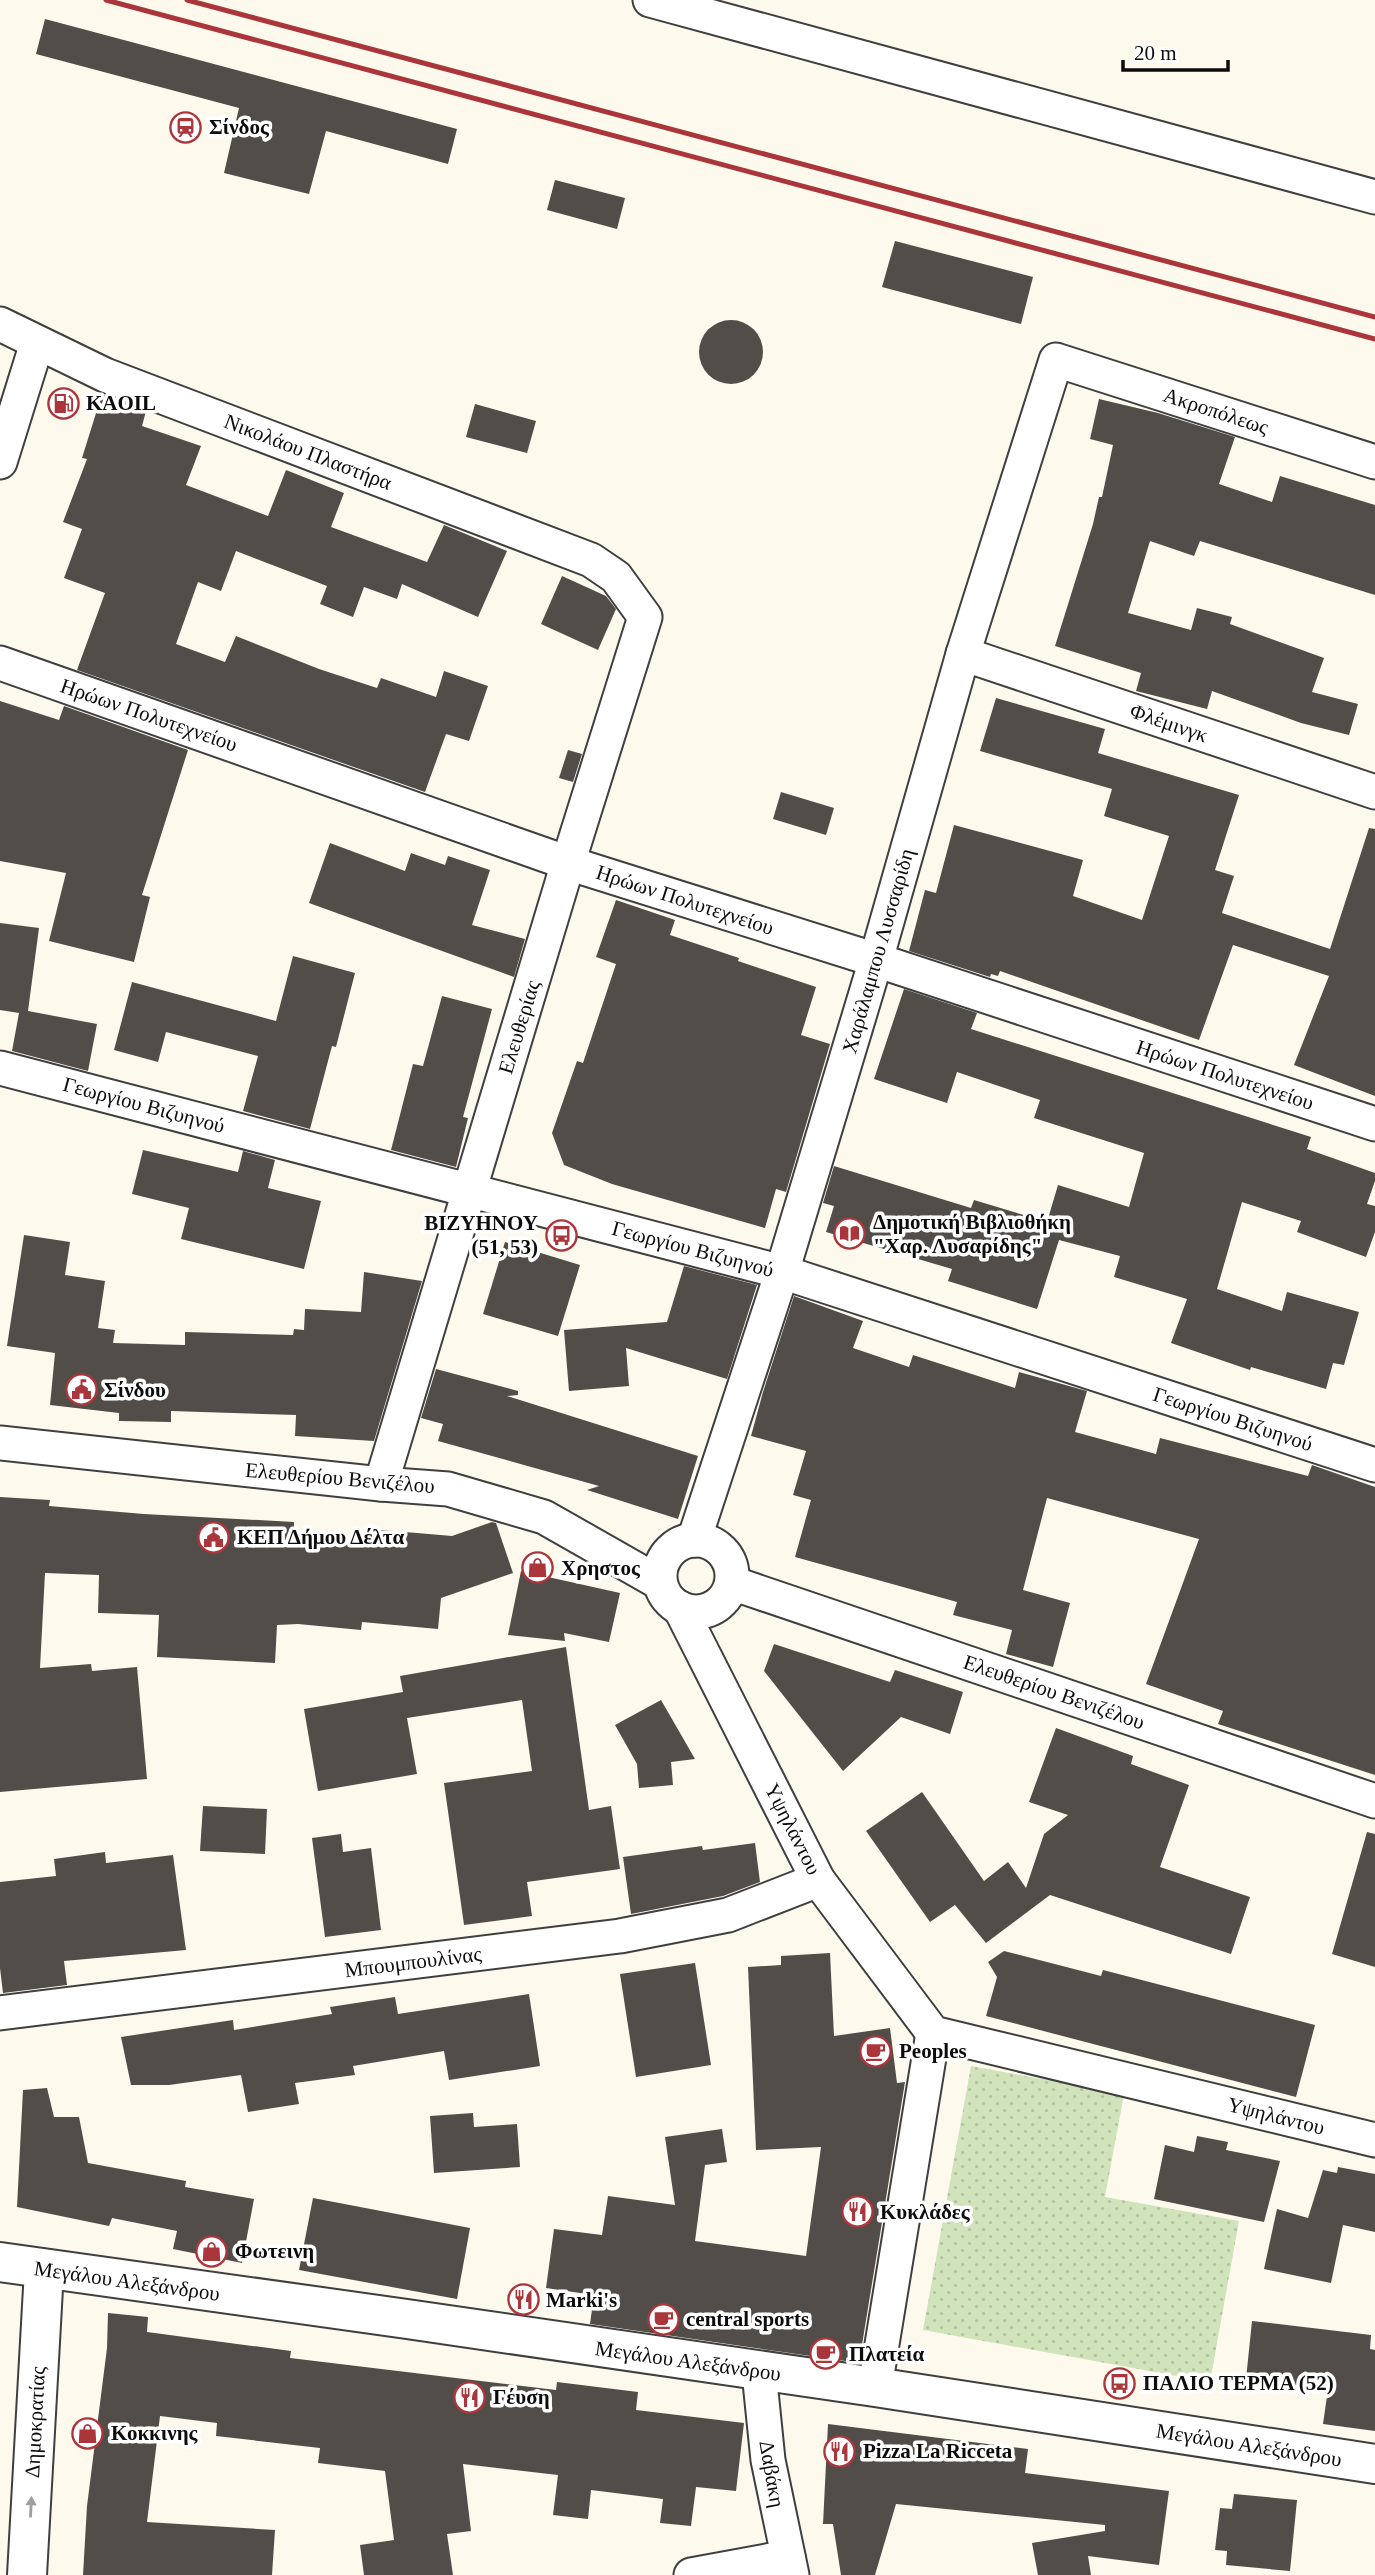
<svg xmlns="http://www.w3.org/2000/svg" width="1375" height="2575" viewBox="0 0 1375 2575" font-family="'Times New Roman',serif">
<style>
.grass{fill:url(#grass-dots)}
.building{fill:#534d4a}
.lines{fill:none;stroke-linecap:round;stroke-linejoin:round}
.minor-casing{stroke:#3f3f3f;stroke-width:37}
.tertiary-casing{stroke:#3f3f3f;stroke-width:42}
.minor{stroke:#fff;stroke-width:33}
.tertiary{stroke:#fff;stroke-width:38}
.rail{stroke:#aa363b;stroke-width:5}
.oneway{fill:#9e9e9e}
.labels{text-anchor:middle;stroke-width:7;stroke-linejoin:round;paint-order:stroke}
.poi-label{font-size:21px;font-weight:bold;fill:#0c0c0c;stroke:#fff;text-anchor:start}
.street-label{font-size:21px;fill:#0c0c0c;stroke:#fff}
</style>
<defs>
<pattern id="grass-dots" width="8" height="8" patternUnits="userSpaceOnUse" patternTransform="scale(1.75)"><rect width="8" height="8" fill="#d0e3bb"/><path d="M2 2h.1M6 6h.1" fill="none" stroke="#b1c2a0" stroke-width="1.8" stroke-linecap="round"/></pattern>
</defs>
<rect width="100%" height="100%" fill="#fdfaed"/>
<polygon class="grass" points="971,2066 1124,2094 1105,2197 1239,2221 1210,2382 923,2330"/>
<g class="building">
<polygon points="45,19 457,129 448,164 326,131 309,194 224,173 239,108 36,54"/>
<polygon points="555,180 625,198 617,229 547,210"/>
<polygon points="895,241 1033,277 1021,324 882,287"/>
<circle cx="731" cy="352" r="32"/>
<polygon points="102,394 146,411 142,426 201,446 186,485 268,516 286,470 344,493 331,527 427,562 444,525 507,551 478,617 402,584 397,599 364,587 353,617 320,604 327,586 236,551 221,591 198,582 176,644 225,662 236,636 319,669 377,688 381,678 436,697 444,671 488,686 469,741 446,734 425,792 77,670 105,593 64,578 82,529 63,522 87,459 82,458"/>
<polygon points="1099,399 1158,413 1235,437 1219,484 1272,502 1280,476 1375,505 1375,595 1200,541 1194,556 1150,541 1128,613 1191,630 1197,608 1232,617 1230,624 1324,658 1312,692 1358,704 1349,735 1301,723 1212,691 1207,709 1136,691 1141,673 1055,646 1093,524 1099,497 1102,497 1113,445 1090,439"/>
<polygon points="475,404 536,421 527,453 466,437"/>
<polygon points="562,576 606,596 616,609 598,650 541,624"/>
<polygon points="996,698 1105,729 1098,753 1239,795 1215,870 1234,876 1222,913 1330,949 1369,828 1375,829 1375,1096 1294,1065 1329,976 1233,945 1199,1040 1000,971 998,976 991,974 990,977 909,951 925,890 936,893 954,825 1083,860 1073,896 1142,920 1169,836 1104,816 1112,789 980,751"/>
<polygon points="0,701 59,720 64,706 188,750 142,895 150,897 134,962 49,941 66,873 0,861"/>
<polygon points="568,750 582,754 573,782 559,778"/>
<polygon points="781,792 834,808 826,835 773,819"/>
<polygon points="330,843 405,871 411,853 445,865 448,856 490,870 472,925 525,939 514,977 309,903"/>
<polygon points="616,900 675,920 670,935 739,958 738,961 816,987 801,1035 830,1044 786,1192 776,1189 765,1228 612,1184 564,1165 552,1133 577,1061 583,1063 616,964 596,957"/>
<polygon points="0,923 39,928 28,1011 97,1024 88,1071 12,1051 19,1013 0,1010"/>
<polygon points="293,956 355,973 336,1047 332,1046 310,1129 243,1111 258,1056 166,1032 158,1062 114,1050 132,982 276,1021"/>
<polygon points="904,989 977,1013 971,1029 1311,1137 1307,1149 1375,1173 1375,1181 1367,1204 1375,1206 1375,1232 1366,1257 1297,1232 1301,1221 1242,1202 1217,1289 1282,1311 1287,1292 1359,1312 1344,1365 1333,1363 1326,1389 1251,1367 1250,1370 1171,1343 1187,1299 1114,1277 1120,1256 1059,1240 1037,1309 948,1281 952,1269 826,1232 834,1206 823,1203 834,1166 971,1208 974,1200 1047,1222 1058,1185 1129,1207 1144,1153 1034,1118 1040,1100 957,1072 947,1103 874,1079"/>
<polygon points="442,996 492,1009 463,1117 468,1118 456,1167 391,1150 413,1064 423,1066"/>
<polygon points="143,1150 238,1172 243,1151 275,1160 268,1188 321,1201 304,1269 181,1239 189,1208 132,1194"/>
<polygon points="24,1235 70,1242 65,1275 105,1281 98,1328 115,1330 113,1343 185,1345 185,1332 293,1335 294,1329 304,1330 305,1309 361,1312 364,1272 422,1281 374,1441 295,1436 296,1415 171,1411 171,1422 119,1421 119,1413 50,1405 55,1353 7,1346"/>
<polygon points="505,1242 580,1265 558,1336 483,1314"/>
<polygon points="684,1266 757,1285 727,1379 626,1348 629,1386 569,1391 564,1330 667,1322"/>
<polygon points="794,1296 863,1321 853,1348 909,1367 913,1355 1015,1388 1019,1372 1087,1391 1075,1432 1156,1454 1160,1438 1308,1476 1312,1465 1375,1487 1375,1775 1218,1724 1223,1711 1146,1684 1199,1539 1047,1498 1023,1590 1070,1603 1053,1667 1006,1654 1012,1630 953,1615 957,1602 795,1557 811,1500 793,1495 806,1451 751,1436 763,1392"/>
<polygon points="436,1369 518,1391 518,1395 507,1396 698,1456 678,1519 587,1490 599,1486 438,1441 443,1424 421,1418"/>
<polygon points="0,1497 50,1500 49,1506 144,1514 294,1522 294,1534 369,1541 370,1529 452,1536 492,1522 496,1523 513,1573 441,1598 438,1629 362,1622 361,1630 298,1624 277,1625 275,1663 157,1657 159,1615 98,1613 99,1575 45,1573 40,1668 91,1664 92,1671 137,1667 147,1779 0,1792"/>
<polygon points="521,1571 620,1593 609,1642 564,1633 565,1641 508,1635"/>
<polygon points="774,1644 890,1682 895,1670 963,1692 950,1734 901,1717 843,1771 764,1671"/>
<polygon points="566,1647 589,1810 611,1806 620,1869 527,1882 532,1916 464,1925 444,1783 532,1771 522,1700 407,1718 417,1774 318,1791 304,1709 403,1692 400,1676"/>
<polygon points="661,1700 695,1759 671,1762 673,1785 639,1788 637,1764 615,1725"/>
<polygon points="1056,1728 1133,1756 1131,1764 1189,1785 1160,1867 1250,1897 1231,1954 1050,1895 986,1943 955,1905 930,1922 866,1831 922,1792 984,1881 1008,1862 1026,1888 1044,1834 1068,1815 1029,1802"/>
<polygon points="203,1806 267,1809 265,1854 200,1851"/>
<polygon points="1367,1832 1375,1834 1375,1967 1332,1954"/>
<polygon points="341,1834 343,1852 371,1848 381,1930 325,1937 312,1838"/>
<polygon points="755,1843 760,1882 723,1896 631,1914 623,1857 702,1846 703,1850"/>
<polygon points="105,1852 106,1863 173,1855 186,1950 64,1961 67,1985 3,1993 0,1968 0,1882 56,1876 54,1859"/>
<polygon points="1004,1951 1101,1976 1103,1970 1315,2025 1296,2097 986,2016 997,1977 988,1962"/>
<polygon points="830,1953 834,2036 890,2028 897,2083 905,2082 859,2363 590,2324 594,2295 546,2288 554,2229 602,2235 608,2196 675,2205 665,2137 722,2129 727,2162 705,2165 695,2241 806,2256 821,2147 756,2150 748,1967 781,1965 781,1956"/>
<polygon points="695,1963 711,2065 636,2077 620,1974"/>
<polygon points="529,1994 540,2066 449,2080 444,2051 353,2066 355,2075 295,2083 299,2104 248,2112 241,2075 169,2085 131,2085 121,2037 233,2020 234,2030 332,2014 330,2007 395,1997 398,2014"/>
<polygon points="47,2088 54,2117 79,2117 88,2163 186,2181 185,2187 254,2199 242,2263 173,2249 177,2231 112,2218 109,2226 17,2207 23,2090"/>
<polygon points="473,2113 474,2127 517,2124 520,2167 434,2173 430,2116"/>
<polygon points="1197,2136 1228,2142 1226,2150 1280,2161 1264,2222 1154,2199 1165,2145 1194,2152"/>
<polygon points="1338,2167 1375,2174 1375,2232 1343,2225 1331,2283 1264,2269 1277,2209 1308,2218 1323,2170 1337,2173"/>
<polygon points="313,2198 470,2228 457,2299 299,2270"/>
<polygon points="108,2313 148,2317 147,2332 291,2351 290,2358 556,2390 557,2382 638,2392 636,2410 744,2423 736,2491 696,2487 691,2526 660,2523 663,2499 591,2490 588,2519 553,2515 558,2475 463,2464 471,2531 447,2534 453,2575 364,2575 360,2545 394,2540 385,2471 318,2463 320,2448 216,2436 217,2423 160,2416 147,2522 275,2530 272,2575 83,2575 87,2506 107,2348"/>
<polygon points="1252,2321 1371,2335 1370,2349 1375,2350 1375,2431 1323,2424 1328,2389 1246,2379"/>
<polygon points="828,2424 1028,2449 1025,2473 1169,2491 1159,2565 1088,2556 1091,2575 1038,2575 1032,2543 1105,2531 1105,2525 896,2504 875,2575 841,2575 833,2524 823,2524"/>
<polygon points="1234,2494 1297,2500 1290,2571 1226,2565 1227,2551 1215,2550 1220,2508 1232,2509"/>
</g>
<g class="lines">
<defs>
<g id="minor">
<polyline points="650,0 1375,197"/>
<polyline points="0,324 105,375 591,560 616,577 645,617 568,863 381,1484"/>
<polyline points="0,462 37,343"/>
<polyline points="963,654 1375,792"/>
<polyline points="0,663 568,863 876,960 1375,1124"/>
<polyline points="0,1068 782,1272 1375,1465"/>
<polyline points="0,1443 381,1484 448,1489 544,1517 660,1583"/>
<circle cx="696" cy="1576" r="36"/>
<polyline points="694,1540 782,1272 876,960 963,654 1056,360 1375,462"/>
<polyline points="732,1583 1375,1801"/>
<polyline points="680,1608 818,1880 933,2033 1375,2140"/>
<polyline points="0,2013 620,1936 728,1915 818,1880"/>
<polyline points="759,2372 768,2460 792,2575"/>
<polyline points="875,2387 933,2033"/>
<polyline points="691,2575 788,2557"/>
</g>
<g id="tertiary">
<polyline points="0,2262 407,2319 875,2387 1375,2464"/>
<polyline points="27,2575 44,2270"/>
</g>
</defs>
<use href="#minor" class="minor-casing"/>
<use href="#tertiary" class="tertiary-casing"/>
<use href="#minor" class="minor"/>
<use href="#tertiary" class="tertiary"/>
<g class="rail">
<polyline points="106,0 1375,339"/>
<polyline points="187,0 1375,317"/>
</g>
</g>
<defs><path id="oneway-solid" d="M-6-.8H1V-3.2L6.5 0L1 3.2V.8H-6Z" transform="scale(1.75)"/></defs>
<use class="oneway" href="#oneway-solid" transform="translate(31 2507) rotate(-87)"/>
<defs>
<symbol id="station-ring" viewBox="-11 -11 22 22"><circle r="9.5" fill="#fff" stroke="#aa363b" stroke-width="1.5"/><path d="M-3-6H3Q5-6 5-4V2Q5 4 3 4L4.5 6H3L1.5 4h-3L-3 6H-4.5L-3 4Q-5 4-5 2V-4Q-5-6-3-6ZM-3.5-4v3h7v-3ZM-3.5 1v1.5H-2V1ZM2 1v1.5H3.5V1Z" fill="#aa363b"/></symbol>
<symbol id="fuel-ring" viewBox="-11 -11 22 22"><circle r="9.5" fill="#fff" stroke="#aa363b" stroke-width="1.5"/><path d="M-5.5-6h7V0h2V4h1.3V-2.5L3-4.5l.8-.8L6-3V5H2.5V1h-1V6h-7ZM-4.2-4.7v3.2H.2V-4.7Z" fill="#aa363b"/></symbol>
<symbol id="library-ring" viewBox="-11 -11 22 22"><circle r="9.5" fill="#fff" stroke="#aa363b" stroke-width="1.5"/><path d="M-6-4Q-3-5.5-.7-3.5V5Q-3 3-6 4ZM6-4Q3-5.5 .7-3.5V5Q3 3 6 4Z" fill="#aa363b"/></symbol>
<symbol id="bus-ring" viewBox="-11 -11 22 22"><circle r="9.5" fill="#fff" stroke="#aa363b" stroke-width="1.5"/><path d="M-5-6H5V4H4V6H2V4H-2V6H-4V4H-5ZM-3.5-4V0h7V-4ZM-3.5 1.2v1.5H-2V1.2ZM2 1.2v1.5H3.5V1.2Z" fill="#aa363b"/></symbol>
<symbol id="civic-ring" viewBox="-11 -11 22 22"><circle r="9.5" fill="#fff" stroke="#aa363b" stroke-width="1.5"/><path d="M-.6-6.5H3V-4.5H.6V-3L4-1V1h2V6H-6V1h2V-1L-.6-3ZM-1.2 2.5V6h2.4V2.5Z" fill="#aa363b"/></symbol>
<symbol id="shop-ring" viewBox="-11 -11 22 22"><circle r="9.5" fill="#fff" stroke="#aa363b" stroke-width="1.5"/><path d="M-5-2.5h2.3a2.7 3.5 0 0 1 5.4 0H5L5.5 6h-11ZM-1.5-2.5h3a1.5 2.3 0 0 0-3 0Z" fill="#aa363b"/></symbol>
<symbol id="cafe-ring" viewBox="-11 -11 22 22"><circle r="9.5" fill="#fff" stroke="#aa363b" stroke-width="1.5"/><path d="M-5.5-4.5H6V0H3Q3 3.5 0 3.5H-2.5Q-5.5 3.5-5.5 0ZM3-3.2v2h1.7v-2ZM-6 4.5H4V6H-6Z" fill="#aa363b"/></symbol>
<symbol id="restaurant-ring" viewBox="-11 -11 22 22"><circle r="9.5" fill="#fff" stroke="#aa363b" stroke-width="1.5"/><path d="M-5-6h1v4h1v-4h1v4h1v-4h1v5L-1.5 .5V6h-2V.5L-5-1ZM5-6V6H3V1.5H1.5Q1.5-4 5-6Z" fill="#aa363b"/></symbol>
</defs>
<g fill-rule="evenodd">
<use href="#station-ring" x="168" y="110" width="35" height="35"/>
<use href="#fuel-ring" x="46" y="386" width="35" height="35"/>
<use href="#library-ring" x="832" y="1216" width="35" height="35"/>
<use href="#bus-ring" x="544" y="1218" width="35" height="35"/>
<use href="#civic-ring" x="64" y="1372" width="35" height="35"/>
<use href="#civic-ring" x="196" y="1520" width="35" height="35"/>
<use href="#shop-ring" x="520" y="1550" width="35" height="35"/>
<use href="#cafe-ring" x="858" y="2034" width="35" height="35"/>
<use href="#restaurant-ring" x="840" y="2194" width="35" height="35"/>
<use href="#shop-ring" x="194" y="2234" width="35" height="35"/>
<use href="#restaurant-ring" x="506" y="2282" width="35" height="35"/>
<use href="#cafe-ring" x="646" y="2302" width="35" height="35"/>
<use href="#cafe-ring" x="808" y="2336" width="35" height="35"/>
<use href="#bus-ring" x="1102" y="2366" width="35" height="35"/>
<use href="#restaurant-ring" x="452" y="2380" width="35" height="35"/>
<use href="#shop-ring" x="70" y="2416" width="35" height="35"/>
<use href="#restaurant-ring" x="822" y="2434" width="35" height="35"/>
</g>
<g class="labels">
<g class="poi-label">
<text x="209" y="134">Σίνδος</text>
<text x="86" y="410">KAOIL</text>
<text x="873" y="1229">Δημοτική Βιβλιοθήκη<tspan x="873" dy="24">"Χαρ. Λυσαρίδης"</tspan></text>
<text x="538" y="1230" text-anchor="end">ΒΙΖΥΗΝΟΥ<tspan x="538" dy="24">(51, 53)</tspan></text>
<text x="104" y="1397">Σίνδου</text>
<text x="237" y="1544">ΚΕΠ Δήμου Δέλτα</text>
<text x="561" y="1575">Χρηστος</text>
<text x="899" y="2058">Peoples</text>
<text x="880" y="2219">Κυκλάδες</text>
<text x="235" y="2258">Φωτεινη</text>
<text x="546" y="2307">Marki's</text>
<text x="686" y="2326">central sports</text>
<text x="849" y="2361">Πλατεία</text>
<text x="1143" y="2390">ΠΑΛΙΟ ΤΕΡΜΑ (52)</text>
<text x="493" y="2404">Γέυση</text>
<text x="111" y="2440">Κοκκινης</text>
<text x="863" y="2458">Pizza La Ricceta</text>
</g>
<g class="street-label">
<text transform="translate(1216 411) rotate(18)" y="7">Ακροπόλεως</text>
<text transform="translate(308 452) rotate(21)" y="7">Νικολάου Πλαστήρα</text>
<text transform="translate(149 715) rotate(19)" y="7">Ηρώων Πολυτεχνείου</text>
<text transform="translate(1169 723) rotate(19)" y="7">Φλέμινγκ</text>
<text transform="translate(685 900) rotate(18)" y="7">Ηρώων Πολυτεχνείου</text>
<text transform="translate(878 951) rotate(-74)" y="7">Χαράλαμπου Λυσσαρίδη</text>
<text transform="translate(519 1027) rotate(-73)" y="7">Ελευθερίας</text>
<text transform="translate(1225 1075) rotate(18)" y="7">Ηρώων Πολυτεχνείου</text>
<text transform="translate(144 1105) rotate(15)" y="7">Γεωργίου Βιζυηνού</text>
<text transform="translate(693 1249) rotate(15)" y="7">Γεωργίου Βιζυηνού</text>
<text transform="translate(1233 1419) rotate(18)" y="7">Γεωργίου Βιζυηνού</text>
<text transform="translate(340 1478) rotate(5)" y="7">Ελευθερίου Βενιζέλου</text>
<text transform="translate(1054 1692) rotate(19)" y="7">Ελευθερίου Βενιζέλου</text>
<text transform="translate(793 1829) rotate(63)" y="7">Υψηλάντου</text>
<text transform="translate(413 1962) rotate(-7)" y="7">Μπουμπουλίνας</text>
<text transform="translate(1276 2116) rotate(14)" y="7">Υψηλάντου</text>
<text transform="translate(127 2281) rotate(8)" y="7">Μεγάλου Αλεξάνδρου</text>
<text transform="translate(688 2361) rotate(8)" y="7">Μεγάλου Αλεξάνδρου</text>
<text transform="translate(35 2422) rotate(-87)" y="7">Δημοκρατίας</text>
<text transform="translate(1249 2445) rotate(9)" y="7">Μεγάλου Αλεξάνδρου</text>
<text transform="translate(772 2474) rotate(80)" y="7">Δαβάκη</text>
</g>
</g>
<path d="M1123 60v10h105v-10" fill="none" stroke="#0c0c0c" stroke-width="3.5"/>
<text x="1134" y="60" font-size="21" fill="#0c0c0c" stroke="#ffffff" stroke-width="5" paint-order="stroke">20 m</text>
</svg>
